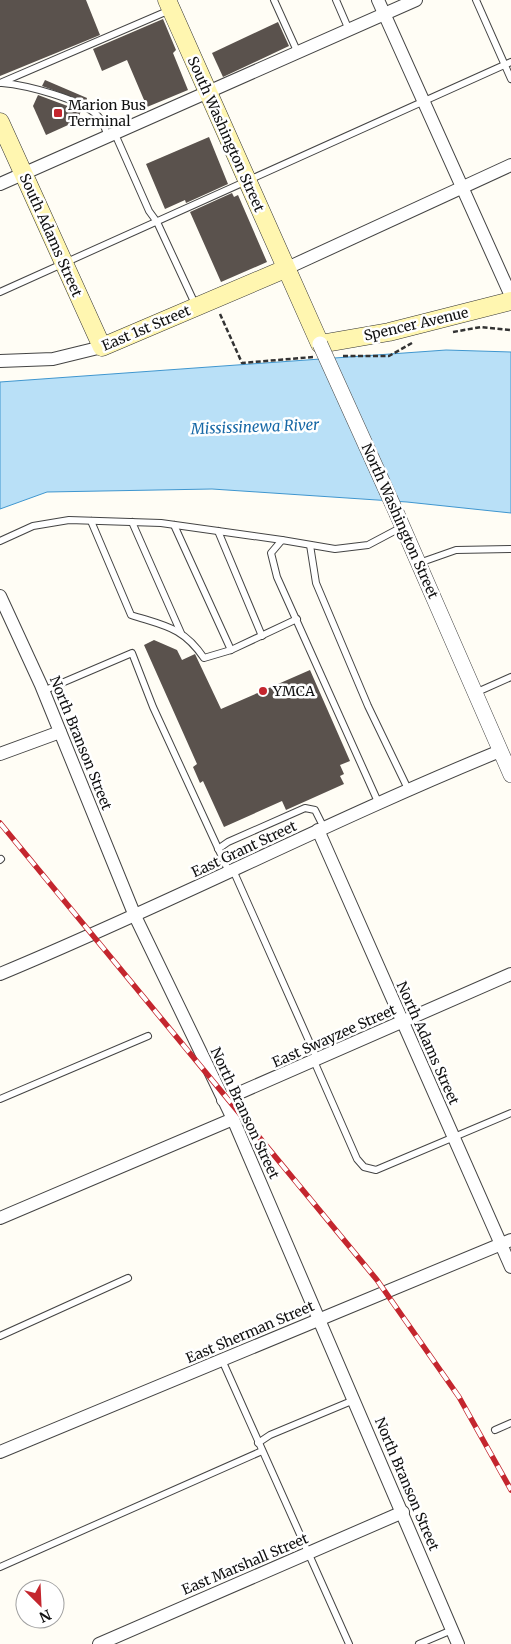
<svg xmlns="http://www.w3.org/2000/svg" width="511" height="1644" viewBox="0 0 511 1644" font-family="Merriweather,serif">
<style>
.water{fill:#b9e0f7;stroke:#3f96cf}
.building{fill:#5a524d}
.lines{fill:none;stroke-linecap:round;stroke-linejoin:round}
.service-casing{stroke:#444;stroke-width:8}
.minor-casing{stroke:#444;stroke-width:14}
.tertiary-casing{stroke:#444;stroke-width:16}
.secondary-casing{stroke:#333;stroke-width:19}
.path{stroke:#333;stroke-width:2.5;stroke-dasharray:5 2.5;stroke-linecap:butt}
.service{stroke:#fff;stroke-width:6}
.minor{stroke:#fff;stroke-width:12}
.tertiary{stroke:#fff;stroke-width:15}
.secondary{stroke:#fff6b0;stroke-width:18}
.rail-casing{stroke:#c4262e;stroke-width:5.5}
.rail{stroke:#fff;stroke-width:4;stroke-dasharray:11;stroke-linecap:butt}
.tertiary-bridge-casing{stroke:#444;stroke-width:16;stroke-linecap:butt}
.tertiary-bridge{stroke:#fff;stroke-width:15}
.poi-dot{fill:#c4262e;stroke:#fff;stroke-width:2}
.labels{text-anchor:middle;stroke-width:5;stroke-linejoin:round;paint-order:stroke}
.poi-label{font-size:14px;fill:#111;stroke:#fff;text-anchor:start}
.street-label{font-size:14px;fill:#111;stroke:#fff}
.water-label{font-size:15px;font-style:italic;fill:#1768a6;stroke:#fff}
</style>
<rect width="100%" height="100%" fill="#fffdf5"/>
<polygon class="water" points="446,350 511,352 511,513 407,502 212,489 47,492 0,509 0,382"/>
<g class="building">
<polygon points="0,0 86,0 100,35 0,76"/>
<polygon points="163,19 176,50 173,53 188,90 147,107 127,60 102,71 93,49"/>
<polygon points="278,22 289,46 223,77 212,53"/>
<polygon points="45,80 87,98 86,102 42,86"/>
<polygon points="38,95 81,111 77,121 46,135 33,106"/>
<polygon points="209,137 228,184 186,203 185,200 165,209 146,164"/>
<polygon points="232,193 234,197 238,195 267,262 221,282 190,212"/>
<polygon points="154,640 177,650 182,660 195,654 221,709 310,670 350,761 340,765 344,774 340,776 344,784 286,810 282,801 224,827 203,781 200,783 193,767 197,764 144,645"/>
</g>
<g class="lines">
<defs>
<g id="service">
<polyline points="274,0 298,53"/>
<polyline points="336,0 349,30"/>
<polyline points="476,0 511,79"/>
<polyline points="0,83 170,10"/>
<path d="M 2,83 C 26,85 81,99 98,116 C 103,121 106,131 108,137"/>
<polyline points="115,134 149,211 157,222 196,306"/>
<polyline points="0,292 511,62"/>
<path d="M 91,521 L 131,615 C 165,626 183,627 204,658 L 231,650 L 297,619"/>
<polyline points="132,522 181,633"/>
<polyline points="174,525 231,650"/>
<polyline points="218,531 262,636"/>
<polyline points="0,541 33,526 69,520 161,523 282,540"/>
<polyline points="310,545 316,583 368,706 408,789"/>
<polyline points="419,563 456,550 511,549"/>
<polyline points="43,691 132,653 153,707 229,872"/>
<polyline points="475,693 511,677"/>
<polyline points="379,804 277,577 271,553 282,540 335,549 368,545 402,527"/>
<polyline points="218,849 228,842 305,808 315,810 324,828"/>
<polyline points="0,860 1,859"/>
<polyline points="233,870 317,1059"/>
<polyline points="314,1061 357,1159 364,1167 376,1170 511,1113"/>
<polyline points="0,1099 148,1036"/>
<polyline points="0,1336 128,1278"/>
<polyline points="222,1360 349,1644"/>
<polyline points="495,1430 511,1423"/>
<polyline points="258,1443 270,1435 354,1400"/>
<polyline points="0,1567 262,1451"/>
<polyline points="419,1644 452,1630"/>
</g>
<g id="minor">
<polyline points="378,0 511,296"/>
<polyline points="0,184 416,0"/>
<polyline points="285,269 511,165"/>
<polyline points="0,361 53,359 102,347"/>
<polyline points="0,596 41,685 135,916 233,1119 458,1644"/>
<polyline points="0,754 60,732"/>
<polyline points="318,830 511,1267"/>
<path d="M 0,974 C 169,904 331,820 500,751"/>
<polyline points="223,1100 511,974"/>
<polyline points="0,1218 233,1119"/>
<polyline points="0,1452 511,1240"/>
<polyline points="99,1644 403,1512"/>
</g>
<polyline id="tertiary" points="397,514 511,775"/>
<g id="secondary">
<polyline points="167,0 320,344 389,332 511,301"/>
<polyline points="0,122 102,347 285,269"/>
</g>
</defs>
<use href="#service" class="service-casing"/>
<use href="#minor" class="minor-casing"/>
<use href="#tertiary" class="tertiary-casing"/>
<use href="#secondary" class="secondary-casing"/>
<g class="path">
<polyline points="220,314 242,363 313,357"/>
<polyline points="453,332 481,327 511,330"/>
<polyline points="343,356 389,356 412,343"/>
</g>
<use href="#service" class="service"/>
<use href="#minor" class="minor"/>
<use href="#tertiary" class="tertiary"/>
<use href="#secondary" class="secondary"/>
<defs>
<polyline id="rail" points="0,823 377,1280 459,1397 511,1490"/>
</defs>
<use href="#rail" class="rail-casing"/>
<use href="#rail" class="rail"/>
<defs>
<polyline id="tertiary-bridge" points="320,344 397,514"/>
</defs>
<use href="#tertiary-bridge" class="tertiary-bridge-casing"/>
<use href="#tertiary-bridge" class="tertiary-bridge"/>
</g>
<g class="poi-dot">
<rect x="53" y="108" width="10" height="10" rx="2.5"/>
<circle cx="263" cy="691" r="5"/>
</g>
<g class="labels">
<g class="poi-label">
<text x="68" y="110">Marion Bus<tspan x="68" dy="16">Terminal</tspan></text>
<text x="273" y="696">YMCA</text>
</g>
<g class="street-label">
<text transform="translate(226 134) rotate(66)" y="5">South Washington Street</text>
<text transform="translate(51 235) rotate(66)" y="5">South Adams Street</text>
<text transform="translate(416 324) rotate(-13)" y="5">Spencer Avenue</text>
<text transform="translate(146 328) rotate(-23)" y="5">East 1st Street</text>
<text transform="translate(400 521) rotate(66)" y="5">North Washington Street</text>
<text transform="translate(81 743) rotate(68)" y="5">North Branson Street</text>
<text transform="translate(244 849) rotate(-25)" y="5">East Grant Street</text>
<text transform="translate(334 1036) rotate(-24)" y="5">East Swayzee Street</text>
<text transform="translate(428 1043) rotate(66)" y="5">North Adams Street</text>
<text transform="translate(245 1113) rotate(65)" y="5">North Branson Street</text>
<text transform="translate(250 1332) rotate(-23)" y="5">East Sherman Street</text>
<text transform="translate(407 1484) rotate(67)" y="5">North Branson Street</text>
<text transform="translate(245 1564) rotate(-23)" y="5">East Marshall Street</text>
</g>
<g class="water-label">
<text transform="translate(255 427) rotate(-2)" y="5">Mississinewa River</text>
</g>
</g>
<g transform="translate(40 1604) rotate(156)"><circle r="24" fill="#ffffff" stroke="#a0a0a0"/>
<path d="M0-4L9 19L0 12L-9 19Z" fill="#c4262e"/>
<text y="-8" font-size="14" font-weight="bold" text-anchor="middle" fill="#111111">N</text>
</g>
</svg>
